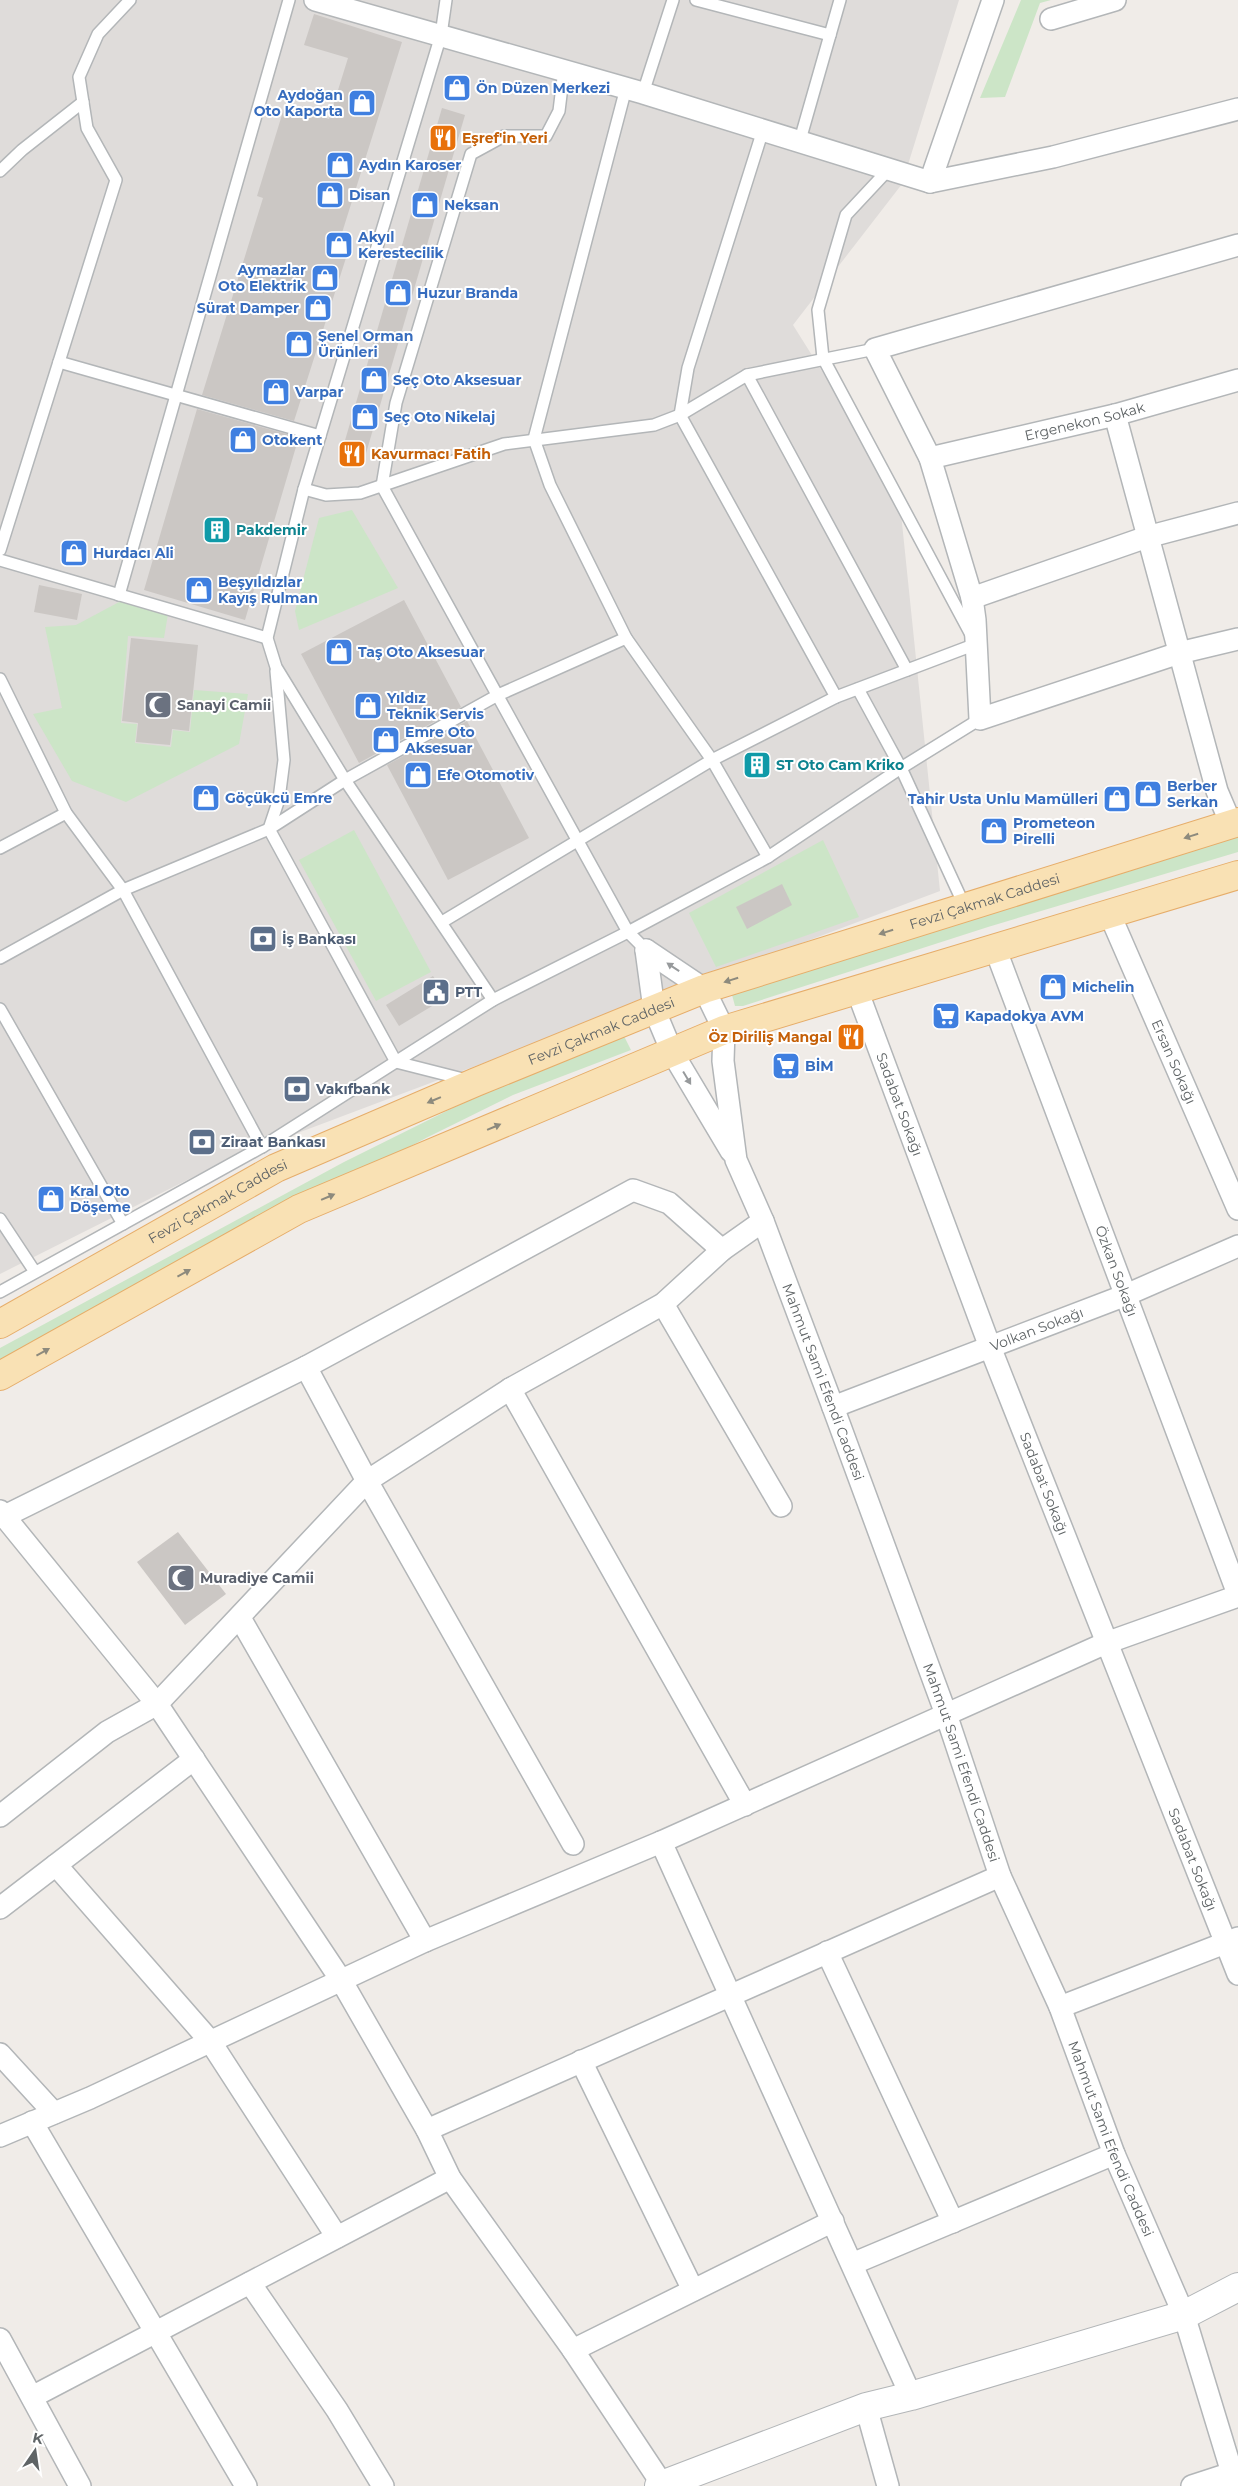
<svg xmlns="http://www.w3.org/2000/svg" width="1238" height="2486" viewBox="0 0 1238 2486" font-family="Montserrat,sans-serif">
<style>
.industrial{fill:#dfdcda}
.green{fill:#cce5c7}
.building{fill:#cbc7c4}
.lines{fill:none;stroke-linecap:round;stroke-linejoin:round}
.service-casing{stroke:#b3b6b8;stroke-width:14}
.minor-casing{stroke:#b3b6b8;stroke-width:24}
.tertiary-casing{stroke:#b3b6b8;stroke-width:30}
.primary-casing{stroke:#e6ad6a;stroke-width:30}
.service{stroke:#fff;stroke-width:11}
.minor{stroke:#fff;stroke-width:21}
.tertiary{stroke:#fff;stroke-width:28}
.primary{stroke:#f9e1b4;stroke-width:28}
.oneway{fill:#8d8a7d}
.oneway2{fill:#979a9c}
.labels{text-anchor:middle;stroke-width:4;stroke-linejoin:round;paint-order:stroke}
.shop-label{font-size:14px;font-weight:bold;fill:#366cbe;stroke:#fff;text-anchor:start}
.food-label{font-size:14px;font-weight:bold;fill:#c56008;stroke:#fff;text-anchor:start}
.street-label{font-size:14px;fill:#5f6466;stroke:#fff}
.culture-label{font-size:14px;font-weight:bold;fill:#0d838f;stroke:#fff;text-anchor:start}
.worship-label{font-size:14px;font-weight:bold;fill:#5b616d;stroke:#fff;text-anchor:start}
.service-label{font-size:14px;font-weight:bold;fill:#4e5e75;stroke:#fff;text-anchor:start}
</style>
<rect width="100%" height="100%" fill="#f0ece8"/>
<polygon class="industrial" points="0,0 959,0 902,184 793,325 899,494 940,891 229,1159 0,1274"/>
<g class="green">
<polygon points="1021,0 1051,0 1040,3 1005,97 980,98"/>
<polygon points="352,510 398,588 299,630 295,611 319,518"/>
<polygon points="121,601 168,614 164,638 128,636 121,723 137,724 135,743 171,747 173,730 190,732 194,690 248,694 239,744 126,802 72,781 33,714 62,708 45,627 76,625"/>
<polygon points="354,830 431,972 376,1001 299,860"/>
<polygon points="1238,835 1238,852 988,927 743,1006 735,1006 732,995 951,923"/>
<polygon points="823,840 859,917 716,967 689,913"/>
<polygon points="623,1034 631,1050 513,1095 426,1138 0,1365 0,1348 344,1162 509,1080"/>
</g>
<g class="building">
<polygon points="314,14 402,42 341,236 352,239 294,421 202,395 263,198 257,196 285,105 329,119 348,58 304,45"/>
<polygon points="442,108 465,115 362,467 339,461"/>
<polygon points="197,409 290,435 289,437 298,440 245,620 144,590"/>
<polygon points="39,585 82,594 77,620 34,612"/>
<polygon points="404,600 461,707 359,763 301,654"/>
<polygon points="131,638 198,645 189,731 172,729 170,745 136,742 138,723 122,721"/>
<polygon points="467,721 529,838 448,880 387,765"/>
<polygon points="762,754 769,766 752,777 745,764"/>
<polygon points="782,884 792,905 747,929 736,907"/>
<polygon points="433,976 447,997 399,1026 386,1005"/>
<polygon points="178,1532 226,1594 185,1625 137,1562"/>
</g>
<g class="lines">
<defs>
<g id="service">
<polyline points="446,0 441,35 304,489 267,638 276,667 345,780 493,1000"/>
<polyline points="696,0 830,35"/>
<polyline points="564,70 559,111 546,136 504,136 471,154 396,403 382,486 628,932 646,950"/>
<polyline points="626,88 534,439 550,485 626,638 712,760 768,857"/>
<polyline points="643,93 673,0"/>
<polyline points="763,130 688,368 680,415 836,697"/>
<polyline points="800,140 840,0"/>
<polyline points="0,171 22,150 83,102"/>
<polyline points="59,362 320,436"/>
<polyline points="747,375 907,670"/>
<polyline points="304,489 326,495 360,493 504,444 654,425 680,415 747,375 875,349"/>
<polyline points="0,550 116,180 87,128 79,77 98,34 130,0"/>
<polyline points="0,560 267,638"/>
<polyline points="119,595 289,0"/>
<polyline points="276,671 284,760 279,799 269,829 396,1062 467,1080"/>
<polyline points="0,679 66,813 123,890 262,1147"/>
<polyline points="858,689 901,768 965,907"/>
<polyline points="0,848 66,813"/>
<polyline points="442,922 712,760 836,697 976,644 823,358 818,310 846,215 889,169"/>
<polyline points="0,958 123,890 269,829 345,780 498,695 626,638"/>
<polyline points="0,1009 123,1224"/>
<polyline points="0,1219 35,1272"/>
<polyline points="0,1292 262,1147 493,1000 628,932 768,857 901,768 980,719"/>
</g>
<g id="minor">
<polyline points="315,0 643,93 930,182 1053,157 1238,109"/>
<polyline points="1051,19 1115,0"/>
<polyline points="930,182 993,0"/>
<polyline points="1238,245 875,349 930,458 972,598 975,620 980,719 1179,653 1238,639"/>
<polyline points="1115,415 1217,791 1231,824"/>
<path id="s1" d="M 930,458 L 1115,415 L 1238,380"/>
<polyline points="972,598 1147,537 1238,513"/>
<path id="s2" d="M 1110,915 L 1238,1209"/>
<path id="s3" d="M 995,948 L 1238,1594"/>
<path id="s4" d="M 646,950 L 704,989 L 724,1030 L 723,1061 L 736,1160 L 763,1221 L 833,1407 L 946,1714 L 1000,1876 L 1060,2007 L 1114,2154 L 1184,2315 L 1236,2486"/>
<polyline points="646,950 654,1009 672,1052 731,1151"/>
<path id="s5" d="M 857,990 L 990,1347 L 1238,1974"/>
<polyline points="663,1304 781,1506"/>
<polyline points="306,1367 367,1481 573,1844"/>
<polyline points="510,1389 745,1805"/>
<path id="s6" d="M 833,1407 L 1126,1295 L 1238,1246"/>
<polyline points="0,1511 157,1704 341,1980 427,2130 450,2178 573,2350 662,2484"/>
<polyline points="5,1516 306,1367 633,1190 669,1203 722,1250"/>
<polyline points="240,1618 425,1941"/>
<polyline points="0,1816 107,1732 157,1704 367,1481 510,1389 663,1304 722,1250 763,1221"/>
<polyline points="661,1842 911,2396"/>
<polyline points="56,1865 210,2041 337,2237"/>
<polyline points="0,1908 194,1759"/>
<polyline points="827,1952 953,2222"/>
<polyline points="1060,2007 1238,1938"/>
<polyline points="0,2054 54,2113"/>
<polyline points="581,2061 693,2290"/>
<polyline points="32,2122 246,2486"/>
<polyline points="427,2130 1000,1876"/>
<polyline points="0,2136 90,2098 425,1941 661,1842 1106,1643 1238,1596"/>
<polyline points="852,2264 1114,2154"/>
<polyline points="250,2283 337,2410 383,2486"/>
<polyline points="0,2339 80,2486"/>
<polyline points="573,2350 833,2221"/>
<polyline points="32,2397 450,2178"/>
<polyline points="866,2407 888,2486"/>
<polyline points="1192,2486 1238,2471"/>
</g>
<polyline id="tertiary" points="659,2486 866,2407 911,2396 1184,2315 1238,2287"/>
<g id="primary">
<path id="s7" d="M 0,1324 L 276,1168 L 476,1082 L 704,989 L 1238,822"/>
<polyline points="0,1376 299,1209 724,1030 1238,875"/>
</g>
</defs>
<use href="#service" class="service-casing"/>
<use href="#minor" class="minor-casing"/>
<use href="#tertiary" class="tertiary-casing"/>
<use href="#primary" class="primary-casing"/>
<use href="#service" class="service"/>
<use href="#minor" class="minor"/>
<use href="#tertiary" class="tertiary"/>
<use href="#primary" class="primary"/>
</g>
<defs><path id="oneway-solid" d="M-6-.8H1V-3.2L6.5 0L1 3.2V.8H-6Z" transform="scale(1.25)"/></defs>
<g class="oneway">
<use href="#oneway-solid" transform="translate(1191 836) rotate(163)"/>
<use href="#oneway-solid" transform="translate(886 932) rotate(163)"/>
<use href="#oneway-solid" transform="translate(731 980) rotate(163)"/>
<use href="#oneway-solid" transform="translate(434 1100) rotate(157)"/>
<use href="#oneway-solid" transform="translate(494 1127) rotate(-23)"/>
<use href="#oneway-solid" transform="translate(328 1197) rotate(-23)"/>
<use href="#oneway-solid" transform="translate(184 1273) rotate(-29)"/>
<use href="#oneway-solid" transform="translate(43 1352) rotate(-29)"/>
</g>
<g class="oneway2">
<use href="#oneway-solid" transform="translate(673 967) rotate(-146)"/>
<use href="#oneway-solid" transform="translate(687 1078) rotate(59)"/>
</g>
<defs>
<symbol id="shop-square" viewBox="-11 -11 22 22"><rect x="-9" y="-9" width="18" height="18" rx="4" fill="#3f7fe0" stroke="#fff"/><path d="M-5-2.5h2.3a2.7 3.5 0 0 1 5.4 0H5L5.5 6h-11ZM-1.5-2.5h3a1.5 2.3 0 0 0-3 0Z" fill="#fff"/></symbol>
<symbol id="restaurant-square" viewBox="-11 -11 22 22"><rect x="-9" y="-9" width="18" height="18" rx="4" fill="#e8710a" stroke="#fff"/><path d="M-5-6h1v4h1v-4h1v4h1v-4h1v5L-1.5 .5V6h-2V.5L-5-1ZM5-6V6H3V1.5H1.5Q1.5-4 5-6Z" fill="#fff"/></symbol>
<symbol id="building-square" viewBox="-11 -11 22 22"><rect x="-9" y="-9" width="18" height="18" rx="4" fill="#0f9aa8" stroke="#fff"/><path d="M-4-6H4V6H1V3H-1V6H-4ZM-2.5-4.3h1.7v1.8h-1.7ZM.8-4.3h1.7v1.8H.8ZM-2.5-1h1.7V.8h-1.7ZM.8-1h1.7V.8H.8Z" fill="#fff"/></symbol>
<symbol id="mosque-square" viewBox="-11 -11 22 22"><rect x="-9" y="-9" width="18" height="18" rx="4" fill="#6b7280" stroke="#fff"/><path d="M3.5-4.9A6 6 0 1 0 3.5 4.9A5 5 0 1 1 3.5-4.9Z" fill="#fff"/></symbol>
<symbol id="bank-square" viewBox="-11 -11 22 22"><rect x="-9" y="-9" width="18" height="18" rx="4" fill="#5c6f8a" stroke="#fff"/><path d="M-6-4H6V4H-6ZM0-2.3a2.3 2.3 0 1 0 0 4.6a2.3 2.3 0 1 0 0-4.6Z" fill="#fff"/></symbol>
<symbol id="civic-square" viewBox="-11 -11 22 22"><rect x="-9" y="-9" width="18" height="18" rx="4" fill="#5c6f8a" stroke="#fff"/><path d="M-.6-6.5H3V-4.5H.6V-3L4-1V1h2V6H-6V1h2V-1L-.6-3ZM-1.2 2.5V6h2.4V2.5Z" fill="#fff"/></symbol>
<symbol id="supermarket-square" viewBox="-11 -11 22 22"><rect x="-9" y="-9" width="18" height="18" rx="4" fill="#3f7fe0" stroke="#fff"/><path d="M-6-5.5h2.5l.6 2H6L4.5 2H-2.5L-4.4-4H-6ZM-1.5 3.2a1.3 1.3 0 1 0 .1 0ZM3 3.2a1.3 1.3 0 1 0 .1 0Z" fill="#fff"/></symbol>
</defs>
<g fill-rule="evenodd">
<use href="#shop-square" x="441" y="72" width="32" height="32"/>
<use href="#shop-square" x="346" y="87" width="32" height="32"/>
<use href="#restaurant-square" x="427" y="122" width="32" height="32"/>
<use href="#shop-square" x="324" y="149" width="32" height="32"/>
<use href="#shop-square" x="314" y="179" width="32" height="32"/>
<use href="#shop-square" x="409" y="189" width="32" height="32"/>
<use href="#shop-square" x="323" y="229" width="32" height="32"/>
<use href="#shop-square" x="309" y="262" width="32" height="32"/>
<use href="#shop-square" x="382" y="277" width="32" height="32"/>
<use href="#shop-square" x="302" y="292" width="32" height="32"/>
<use href="#shop-square" x="283" y="328" width="32" height="32"/>
<use href="#shop-square" x="358" y="364" width="32" height="32"/>
<use href="#shop-square" x="260" y="376" width="32" height="32"/>
<use href="#shop-square" x="349" y="401" width="32" height="32"/>
<use href="#shop-square" x="227" y="424" width="32" height="32"/>
<use href="#restaurant-square" x="336" y="438" width="32" height="32"/>
<use href="#building-square" x="201" y="514" width="32" height="32"/>
<use href="#shop-square" x="58" y="537" width="32" height="32"/>
<use href="#shop-square" x="183" y="574" width="32" height="32"/>
<use href="#shop-square" x="323" y="636" width="32" height="32"/>
<use href="#mosque-square" x="142" y="689" width="32" height="32"/>
<use href="#shop-square" x="352" y="690" width="32" height="32"/>
<use href="#shop-square" x="370" y="724" width="32" height="32"/>
<use href="#building-square" x="741" y="749" width="32" height="32"/>
<use href="#shop-square" x="402" y="759" width="32" height="32"/>
<use href="#shop-square" x="1132" y="778" width="32" height="32"/>
<use href="#shop-square" x="190" y="782" width="32" height="32"/>
<use href="#shop-square" x="1101" y="783" width="32" height="32"/>
<use href="#shop-square" x="978" y="815" width="32" height="32"/>
<use href="#bank-square" x="247" y="923" width="32" height="32"/>
<use href="#shop-square" x="1037" y="971" width="32" height="32"/>
<use href="#civic-square" x="420" y="976" width="32" height="32"/>
<use href="#supermarket-square" x="930" y="1000" width="32" height="32"/>
<use href="#restaurant-square" x="835" y="1021" width="32" height="32"/>
<use href="#supermarket-square" x="770" y="1050" width="32" height="32"/>
<use href="#bank-square" x="281" y="1073" width="32" height="32"/>
<use href="#bank-square" x="186" y="1126" width="32" height="32"/>
<use href="#shop-square" x="35" y="1183" width="32" height="32"/>
<use href="#mosque-square" x="165" y="1562" width="32" height="32"/>
</g>
<g class="labels">
<g class="shop-label">
<text x="476" y="93">Ön Düzen Merkezi</text>
<text x="343" y="100" text-anchor="end">Aydoğan<tspan x="343" dy="16">Oto Kaporta</tspan></text>
<text x="359" y="170">Aydın Karoser</text>
<text x="349" y="200">Disan</text>
<text x="444" y="210">Neksan</text>
<text x="358" y="242">Akyıl<tspan x="358" dy="16">Kerestecilik</tspan></text>
<text x="306" y="275" text-anchor="end">Aymazlar<tspan x="306" dy="16">Oto Elektrik</tspan></text>
<text x="417" y="298">Huzur Branda</text>
<text x="299" y="313" text-anchor="end">Sürat Damper</text>
<text x="318" y="341">Şenel Orman<tspan x="318" dy="16">Ürünleri</tspan></text>
<text x="393" y="385">Seç Oto Aksesuar</text>
<text x="295" y="397">Varpar</text>
<text x="384" y="422">Seç Oto Nikelaj</text>
<text x="262" y="445">Otokent</text>
<text x="93" y="558">Hurdacı Ali</text>
<text x="218" y="587">Beşyıldızlar<tspan x="218" dy="16">Kayış Rulman</tspan></text>
<text x="358" y="657">Taş Oto Aksesuar</text>
<text x="387" y="703">Yıldız<tspan x="387" dy="16">Teknik Servis</tspan></text>
<text x="405" y="737">Emre Oto<tspan x="405" dy="16">Aksesuar</tspan></text>
<text x="437" y="780">Efe Otomotiv</text>
<text x="1167" y="791">Berber<tspan x="1167" dy="16">Serkan</tspan></text>
<text x="225" y="803">Göçükcü Emre</text>
<text x="1098" y="804" text-anchor="end">Tahir Usta Unlu Mamülleri</text>
<text x="1013" y="828">Prometeon<tspan x="1013" dy="16">Pirelli</tspan></text>
<text x="1072" y="992">Michelin</text>
<text x="965" y="1021">Kapadokya AVM</text>
<text x="805" y="1071">BİM</text>
<text x="70" y="1196">Kral Oto<tspan x="70" dy="16">Döşeme</tspan></text>
</g>
<g class="food-label">
<text x="462" y="143">Eşref'in Yeri</text>
<text x="371" y="459">Kavurmacı Fatih</text>
<text x="832" y="1042" text-anchor="end">Öz Diriliş Mangal</text>
</g>
<g class="street-label">
<text dy="5" stroke="none"><textPath href="#s1" startOffset="159">Ergenekon Sokak</textPath></text>
<text dy="5" stroke="none"><textPath href="#s7" startOffset="1075">Fevzi Çakmak Caddesi</textPath></text>
<text dy="5" stroke="none"><textPath href="#s7" startOffset="670">Fevzi Çakmak Caddesi</textPath></text>
<text dy="5" stroke="none"><textPath href="#s2" startOffset="160">Ersan Sokağı</textPath></text>
<text dy="5" stroke="none"><textPath href="#s5" startOffset="122">Sadabat Sokağı</textPath></text>
<text dy="5" stroke="none"><textPath href="#s7" startOffset="250">Fevzi Çakmak Caddesi</textPath></text>
<text dy="5" stroke="none"><textPath href="#s3" startOffset="345">Özkan Sokağı</textPath></text>
<text dy="5" stroke="none"><textPath href="#s6" startOffset="218">Volkan Sokağı</textPath></text>
<text dy="5" stroke="none"><textPath href="#s4" startOffset="485">Mahmut Sami Efendi Caddesi</textPath></text>
<text dy="5" stroke="none"><textPath href="#s5" startOffset="528">Sadabat Sokağı</textPath></text>
<text dy="5" stroke="none"><textPath href="#s4" startOffset="890">Mahmut Sami Efendi Caddesi</textPath></text>
<text dy="5" stroke="none"><textPath href="#s5" startOffset="932">Sadabat Sokağı</textPath></text>
<text dy="5" stroke="none"><textPath href="#s4" startOffset="1295">Mahmut Sami Efendi Caddesi</textPath></text>
</g>
<g class="culture-label">
<text x="236" y="535">Pakdemir</text>
<text x="776" y="770">ST Oto Cam Kriko</text>
</g>
<g class="worship-label">
<text x="177" y="710">Sanayi Camii</text>
<text x="200" y="1583">Muradiye Camii</text>
</g>
<g class="service-label">
<text x="282" y="944">İş Bankası</text>
<text x="455" y="997">PTT</text>
<text x="316" y="1094">Vakıfbank</text>
<text x="221" y="1147">Ziraat Bankası</text>
</g>
</g>
<g transform="translate(35 2451) rotate(13)" stroke="#ffffff" stroke-width="4" paint-order="stroke">
<path d="M0-4L9 19L0 12L-9 19Z" fill="#5f6466"/>
<text y="-8" font-size="14" font-weight="bold" text-anchor="middle" fill="#5f6466">K</text>
</g>
</svg>
